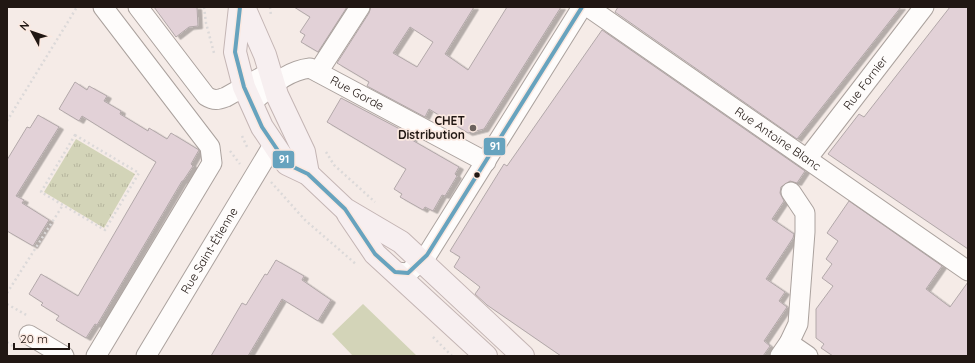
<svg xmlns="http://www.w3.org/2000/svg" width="975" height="363" viewBox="0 0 975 363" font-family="Quicksand,sans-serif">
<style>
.park{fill:url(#park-tufts)}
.garden{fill:#d3d4b8}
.building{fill:#e2d1d7;stroke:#b2a8a9;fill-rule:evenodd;filter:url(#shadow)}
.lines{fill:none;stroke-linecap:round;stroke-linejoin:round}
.minor-casing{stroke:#aba29e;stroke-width:21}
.major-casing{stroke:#c4b5b4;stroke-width:24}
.path{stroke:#dcd9d9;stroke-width:2.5;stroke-dasharray:2 3;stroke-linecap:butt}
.minor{stroke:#fefcfb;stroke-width:19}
.major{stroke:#f7eff0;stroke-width:22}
.bus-1-casing{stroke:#fbe9e1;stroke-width:7}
.bus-1{stroke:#67a3be;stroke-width:4}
.poi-dot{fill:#6b615d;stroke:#fbe9e1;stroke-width:1.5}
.bus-dot{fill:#211713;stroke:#fbe9e1;stroke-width:1.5}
.labels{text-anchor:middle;stroke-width:3.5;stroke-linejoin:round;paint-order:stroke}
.street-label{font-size:12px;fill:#211713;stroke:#fbe9e1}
.poi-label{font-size:12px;font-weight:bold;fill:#211713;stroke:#fbe9e1;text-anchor:end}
.line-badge{stroke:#fbe9e1;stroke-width:1.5}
.badge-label{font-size:11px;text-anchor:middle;font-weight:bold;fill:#fff}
</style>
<defs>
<pattern id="park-tufts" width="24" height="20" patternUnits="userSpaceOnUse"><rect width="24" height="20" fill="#d3d4b8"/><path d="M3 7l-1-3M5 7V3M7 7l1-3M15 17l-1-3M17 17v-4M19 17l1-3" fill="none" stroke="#b5b59d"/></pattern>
<filter id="shadow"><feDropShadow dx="4.5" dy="2.5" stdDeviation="0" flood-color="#0004"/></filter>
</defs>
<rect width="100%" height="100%" fill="#f5ebe7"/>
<polygon class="park" points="76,139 135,174 104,228 44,192"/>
<polygon class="garden" points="363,304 417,356 353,356 332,334"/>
<g class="building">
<polygon points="154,7 197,7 198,26 189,27 176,37"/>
<polygon points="294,7 347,7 318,52 301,42 305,35 300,32 310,17"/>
<path d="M 371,7 L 474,7 L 445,54 L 468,70 L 507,7 L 561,7 L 484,129 L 468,133 L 429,109 L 425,117 L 367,86 L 369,82 L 337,63 L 369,13 ZM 410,27 L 433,42 L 417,67 L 393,53 Z"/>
<polygon points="618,7 901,7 797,139 615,12"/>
<polygon points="950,7 968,7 968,249 828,154 859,114 864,117"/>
<polygon points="602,30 805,171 797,183 790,181 781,187 780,193 784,201 772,219 794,234 793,238 766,279 785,292 779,301 787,307 764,341 770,346 763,356 561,356 487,305 475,294 480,287 454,267 460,257 450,251 504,164 507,166"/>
<polygon points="75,82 87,90 89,86 107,96 104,101 121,111 120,114 148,131 149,128 167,139 171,133 199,150 191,164 193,166 183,181 182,181 97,325 95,324 86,338 56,320 59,316 41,305 43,303 29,294 41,274 78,296 156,162 82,116 79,121 59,109"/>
<polygon points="341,98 413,136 412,140 459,167 455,174 457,176 445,196 442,195 433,211 425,207 423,210 400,197 402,194 394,189 406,169 327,122"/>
<polygon points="38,115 59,127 16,196 24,200 22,203 49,220 33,246 7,231 7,160 27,127 30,128"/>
<polygon points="849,201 942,266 926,289 950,307 968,282 968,356 833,356 821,348 824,344 816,338 816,309 833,286 822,278 832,264 826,259 838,241 827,233"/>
<polygon points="276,260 304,276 302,280 331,300 318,321 282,299 248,356 211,356 242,303 246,305 265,274 267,275"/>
</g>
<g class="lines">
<defs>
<g id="minor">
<path d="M 138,7 L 206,96 C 214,101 218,100 226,97 L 270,72"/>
<path id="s1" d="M 588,7 L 968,271"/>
<polyline points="318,72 360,7"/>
<path id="s2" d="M 251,103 C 270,88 285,71 310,68 L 486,162"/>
<path id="s3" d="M 807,159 L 924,7"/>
<polyline points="395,272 408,273 427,255 582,7"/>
<polyline points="29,335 64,356"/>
<polyline points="789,343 808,356"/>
<polyline points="96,356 212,163 210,147 103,7"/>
<path id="s4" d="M 146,356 L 273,145"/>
<polyline points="780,356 789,343 798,324 805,232 805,213 791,192"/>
</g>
<g id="major">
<polyline points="240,7 235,52 244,87 262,127 287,164 308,174 345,209 401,242 523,356"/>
<polyline points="244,7 265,55 277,95 304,152 308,174"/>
<polyline points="348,214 375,254 486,356"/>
</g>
</defs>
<use href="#minor" class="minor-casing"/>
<use href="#major" class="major-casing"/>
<g class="path">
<polyline points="204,7 206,23 214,53"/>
<polyline points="270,7 271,16"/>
<polyline points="7,121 77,7"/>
<polygon points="75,135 139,173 105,230 41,192"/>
<polyline points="242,136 248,149"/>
<polyline points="230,151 240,164"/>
<polyline points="326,152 334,165 375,202"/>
<polyline points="271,182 305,220 357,265"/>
<polyline points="7,293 63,205"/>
<polyline points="7,304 28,316"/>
<polyline points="433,337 452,356"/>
<polyline points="7,342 14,347"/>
</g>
<use href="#minor" class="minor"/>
<use href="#major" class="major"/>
<defs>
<polyline id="bus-1" points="240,7 235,52 244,87 262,127 287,164 308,174 345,209 375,254 395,272 408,273 427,255 582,7"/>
</defs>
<use href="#bus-1" class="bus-1-casing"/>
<use href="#bus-1" class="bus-1"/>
</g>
<circle class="poi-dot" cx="473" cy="128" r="4"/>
<circle class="bus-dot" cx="477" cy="175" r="3.5"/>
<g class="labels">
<g class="street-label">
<text dy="4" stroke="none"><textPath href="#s3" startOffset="96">Rue Fornier</textPath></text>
<text dy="4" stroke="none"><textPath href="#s2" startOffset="123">Rue Gorde</textPath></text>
<text dy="4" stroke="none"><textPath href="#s1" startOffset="231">Rue Antoine Blanc</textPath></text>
<text dy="4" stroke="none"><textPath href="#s4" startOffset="123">Rue Saint-Étienne</textPath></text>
</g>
<g class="poi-label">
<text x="465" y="125">CHET<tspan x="465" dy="14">Distribution</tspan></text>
</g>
</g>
<g class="line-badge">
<rect x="483" y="137" width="23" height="19" rx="4" fill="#67a3be"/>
<rect x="272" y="150" width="23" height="19" rx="4" fill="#67a3be"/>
</g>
<g class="badge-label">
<text x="495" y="150">91</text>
<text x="284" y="163">91</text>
</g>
<rect width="975" height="363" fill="none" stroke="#211713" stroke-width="16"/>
<g transform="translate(32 32) rotate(310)" stroke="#fbe9e1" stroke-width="3" paint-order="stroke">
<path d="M0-3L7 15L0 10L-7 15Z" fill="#211713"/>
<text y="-6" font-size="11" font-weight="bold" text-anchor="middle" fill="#211713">N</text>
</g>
<path d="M14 343v6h55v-6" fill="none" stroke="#211713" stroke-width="2"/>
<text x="20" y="343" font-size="12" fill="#211713" stroke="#fbe9e1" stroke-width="3" paint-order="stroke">20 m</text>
</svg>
